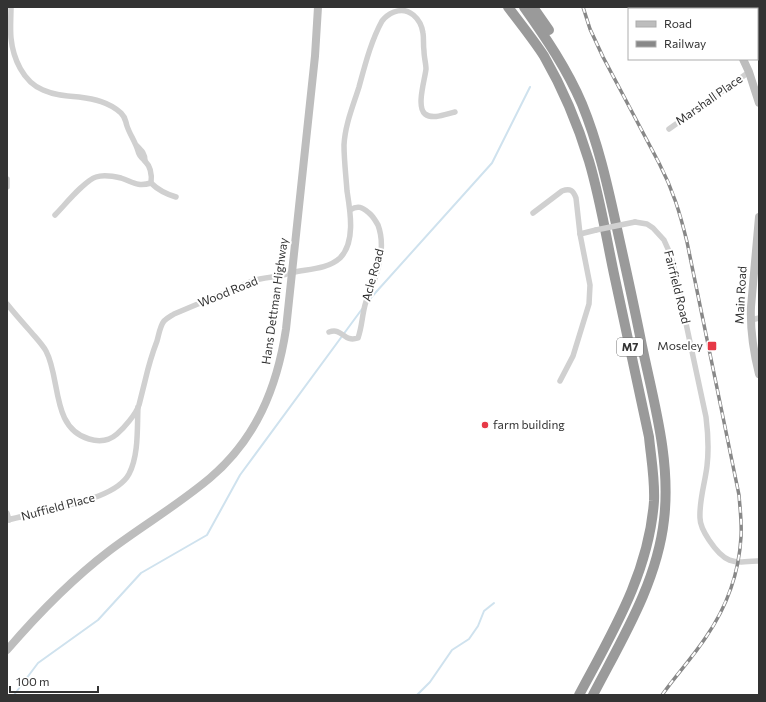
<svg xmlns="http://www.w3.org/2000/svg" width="766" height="702" viewBox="0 0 766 702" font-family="Commissioner,sans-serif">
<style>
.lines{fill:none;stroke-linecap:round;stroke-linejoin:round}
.stream{stroke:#cfe2ee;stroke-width:2}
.street{stroke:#d0d0d0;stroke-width:5.5}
.secondary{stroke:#bdbdbd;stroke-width:8}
.highway{stroke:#9a9a9a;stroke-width:10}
.rail-casing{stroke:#888;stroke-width:3.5}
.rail{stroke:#fff;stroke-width:2;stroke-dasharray:6;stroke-linecap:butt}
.street-bridge{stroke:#d0d0d0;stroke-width:5.5}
.poi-dot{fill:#e63946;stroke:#fff;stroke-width:1.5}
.labels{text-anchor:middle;stroke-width:4;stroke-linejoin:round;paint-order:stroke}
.shield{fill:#fff;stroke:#707070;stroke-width:1}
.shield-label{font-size:11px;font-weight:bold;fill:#333}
.street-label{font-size:12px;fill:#333;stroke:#fff}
.poi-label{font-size:12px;fill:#333;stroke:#fff;text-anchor:end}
</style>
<rect width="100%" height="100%" fill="#fff"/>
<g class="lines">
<g class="stream">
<polyline points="368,301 492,163 530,87"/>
<polyline points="14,695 38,663 98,620 141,573 207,535 240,475 362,309"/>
<polyline points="417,695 430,682 452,650 469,639 478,626 484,611 494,603"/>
</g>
<g class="street">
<path d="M 11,7 C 11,17 10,28 11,38 C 13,58 23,82 43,90 C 54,95 66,96 79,97 C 94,99 109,102 121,113 C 126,118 125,120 127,126 C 130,135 135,141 138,151 C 139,156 142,158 145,161 C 151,167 152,175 151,183"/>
<polyline points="757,41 759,42"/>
<polyline points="669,129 749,72"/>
<path d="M 137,146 C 142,151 145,154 145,161"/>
<polyline points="7,179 7,187"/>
<path d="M 151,183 C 158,190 166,194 176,197"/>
<path d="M 533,213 L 562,191 C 570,188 573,190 576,198 L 580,234 L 590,285 L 589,304 L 573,356 L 560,381"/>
<path d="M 55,215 C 64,206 84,181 96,177 C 104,174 113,176 121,178 C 133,182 137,187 151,183"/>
<path d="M 635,222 L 647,224 L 653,228 L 664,240 L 668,249 L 673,263 L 681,300 L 706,417 C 708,433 709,449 707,466 C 705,483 699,501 700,518 C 700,526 705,534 709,540 C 725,564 732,563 759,561"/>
<polyline points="580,234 596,230"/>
<path d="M 7,304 C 15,314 23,323 31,332 C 36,338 42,344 46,351 C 61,379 51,428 89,439 C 99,442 109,441 117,434 C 124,428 136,414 139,405 C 141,397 143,389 145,381 C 148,368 152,354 157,341 C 159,334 160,326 164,321 C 167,318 171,316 174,314 L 250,282 C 260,278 270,277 280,276 C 285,275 289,273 294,272 C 309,269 328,269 340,258 C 356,242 350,210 347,191 C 346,176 344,160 344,145 C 345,125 353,106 359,87 C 365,65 371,41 382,21 C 385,17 389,14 394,12 C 409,6 421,19 423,33 C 424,39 423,45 424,51 C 424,57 426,64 426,69 C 425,79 416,107 425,114 C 433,120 446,114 455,112"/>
<polyline points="751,320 759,318"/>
<path d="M 329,332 C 343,327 343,343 358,338 C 362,327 362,316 365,305 C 367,297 371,290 374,282 C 380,263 385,244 378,225 C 375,220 373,216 369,213 C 362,207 358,205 350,210"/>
<polyline points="7,513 9,520"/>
<path d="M 7,520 C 21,517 35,513 49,510 C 72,504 117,496 129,474 C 139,455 137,427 138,407"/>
</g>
<g class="secondary">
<polyline points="716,7 717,9"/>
<polyline points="743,59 749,72 759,103"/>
<path d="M 759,217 L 751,307 C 750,331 753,350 759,374"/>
<path d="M 7,650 C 38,614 71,580 109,551 C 142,526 178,505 210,478 C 256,439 277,388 286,329 L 315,56 L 318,7"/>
</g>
<g class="highway">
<path d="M 508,7 C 520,23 533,39 544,56 C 563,89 578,125 589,161 C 600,198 606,236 614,274 C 626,328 637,383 649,437 C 651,458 655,479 654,501 C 649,573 612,633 579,695"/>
<path d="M 524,7 C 546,38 567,69 582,104 C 598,143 607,183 616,224 C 625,265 634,305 642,346 C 654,403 671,461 664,520 C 657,583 622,639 593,695"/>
<polyline points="533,7 549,30"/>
</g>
<defs>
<path id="rail" d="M 583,7 L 590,29 L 603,57 L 659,163 C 673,190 680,213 687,242 L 739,495 C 740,509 742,523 741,537 C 739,573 726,608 706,637 C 693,657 676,675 662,695"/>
</defs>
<use href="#rail" class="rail-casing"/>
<use href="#rail" class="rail"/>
<polyline class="street-bridge" points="596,230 635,222"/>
</g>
<g class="poi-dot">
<rect x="707" y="341" width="10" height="10" rx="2"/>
<circle cx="485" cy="425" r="4"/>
</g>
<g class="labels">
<rect class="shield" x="617" y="338" width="26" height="18" rx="3"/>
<g class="shield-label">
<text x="630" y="351">M7</text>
</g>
<g class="street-label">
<text transform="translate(709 100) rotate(-35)" y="4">Marshall Place</text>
<text transform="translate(373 275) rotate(-75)" y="4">Acle Road</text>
<text transform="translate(677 287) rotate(76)" y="4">Fairfield Road</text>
<text transform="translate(228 292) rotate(-22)" y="4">Wood Road</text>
<text transform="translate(741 295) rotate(-87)" y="4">Main Road</text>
<text transform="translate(275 301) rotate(-82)" y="4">Hans Dettman Highway</text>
<text transform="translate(58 507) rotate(-15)" y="4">Nuffield Place</text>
</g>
<g class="poi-label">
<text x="703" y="350">Moseley</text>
<text x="493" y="429" text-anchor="start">farm building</text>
</g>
</g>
<rect width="766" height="702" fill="none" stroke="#333333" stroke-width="16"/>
<rect x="628" y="8" width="130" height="52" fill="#ffffff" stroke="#adadad"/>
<rect x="636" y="21" width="20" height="6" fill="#bdbdbd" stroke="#adadad"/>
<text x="664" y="28" font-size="12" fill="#333333">Road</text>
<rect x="636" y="41" width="20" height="6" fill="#888888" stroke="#adadad"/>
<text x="664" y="48" font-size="12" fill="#333333">Railway</text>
<path d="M10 686v6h88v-6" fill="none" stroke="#333333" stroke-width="2"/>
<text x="16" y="686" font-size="12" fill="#333333" stroke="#ffffff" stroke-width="3" paint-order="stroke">100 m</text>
</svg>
